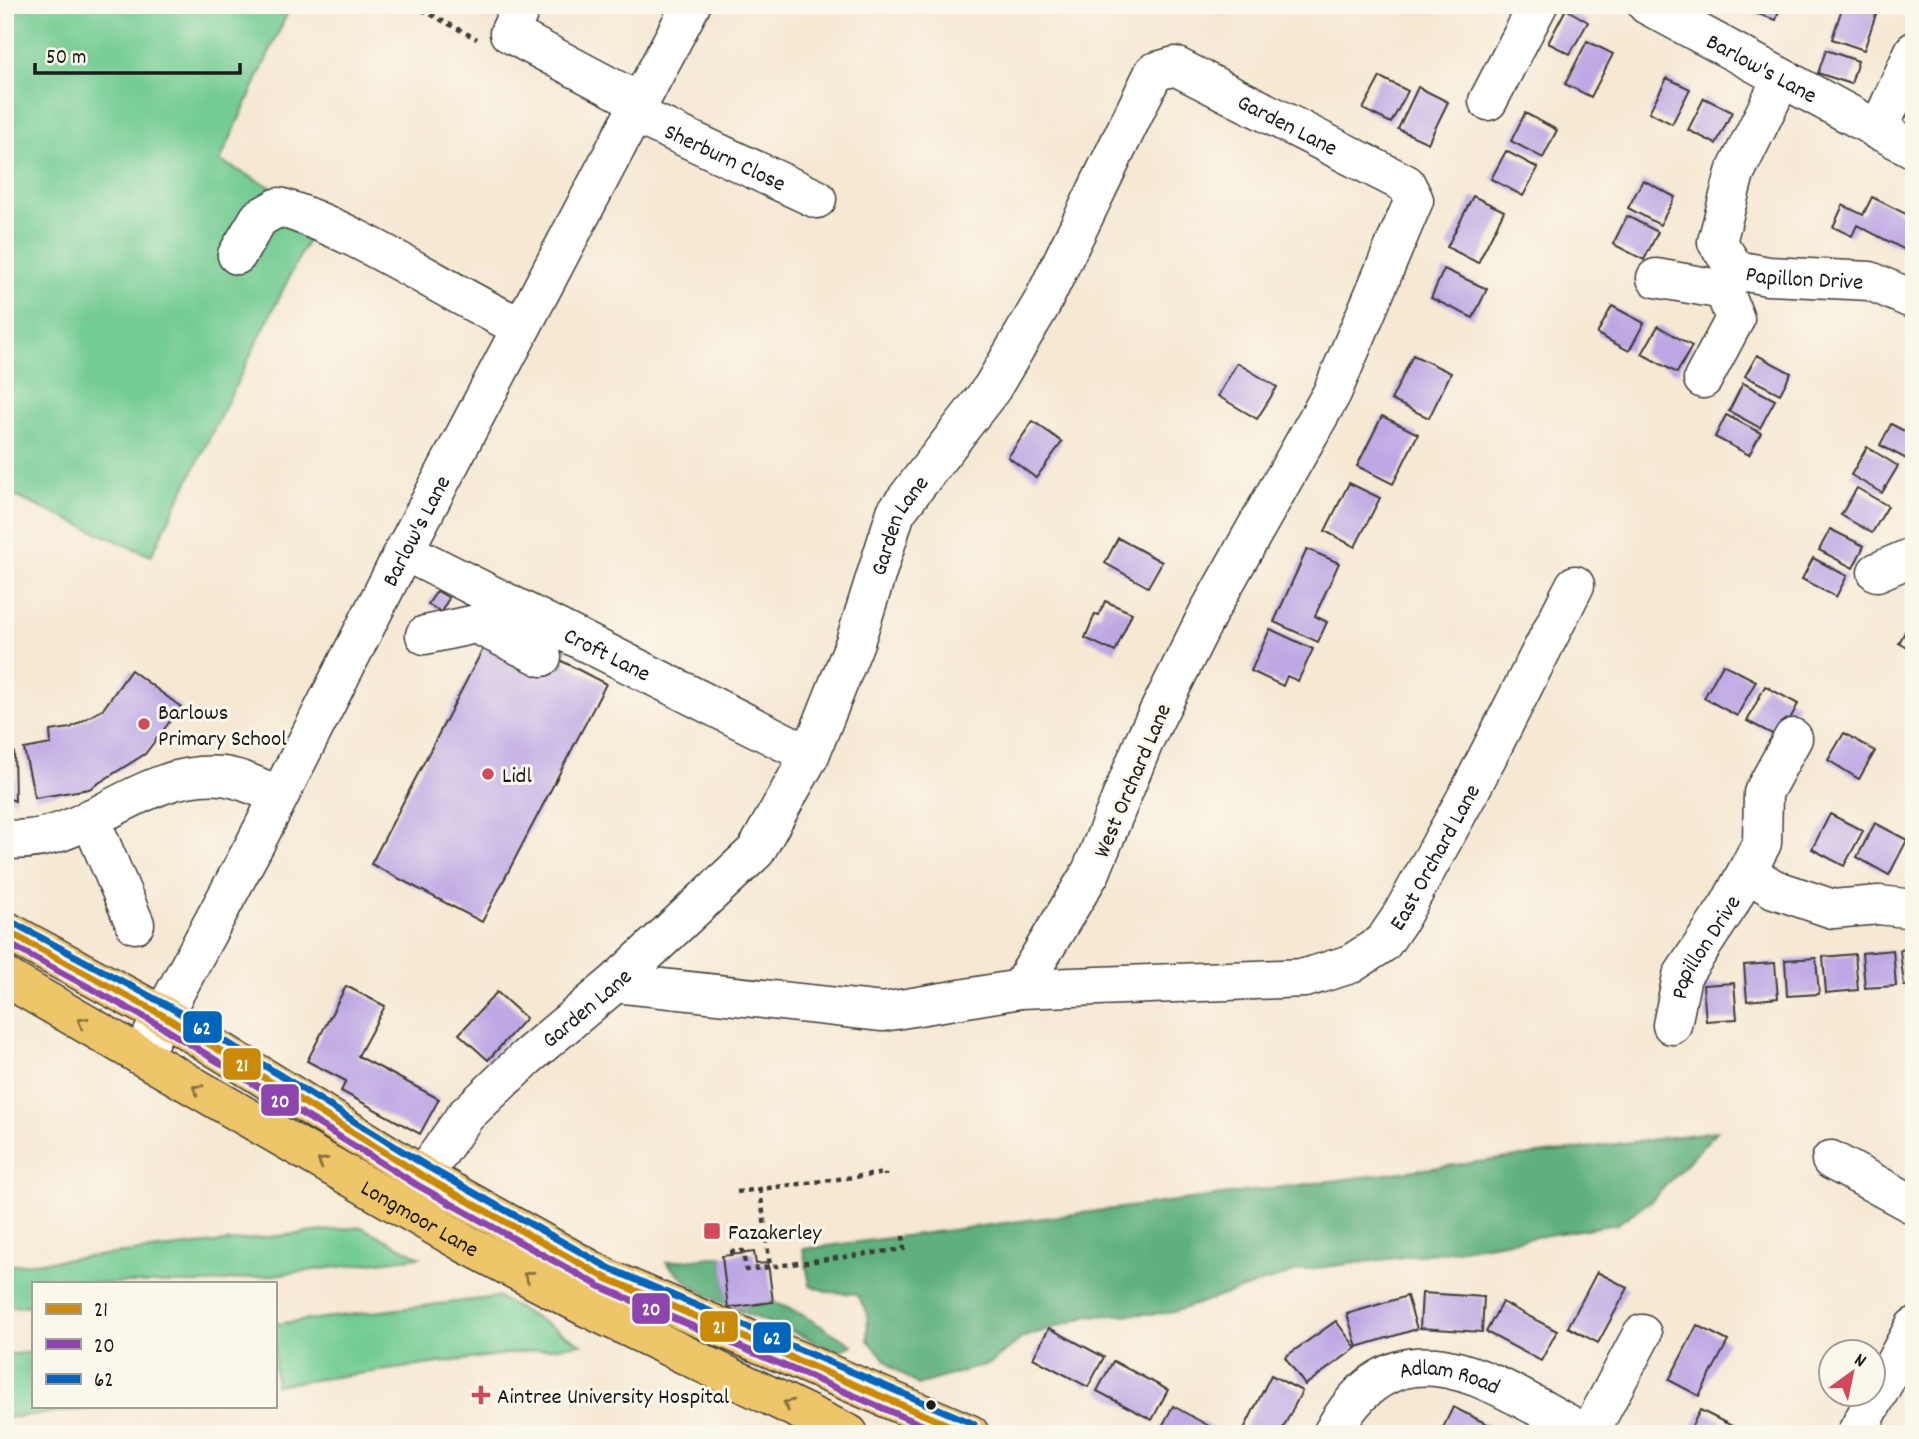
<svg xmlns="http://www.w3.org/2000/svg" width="1919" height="1439" viewBox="0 0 1919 1439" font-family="Dekko,sans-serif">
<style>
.green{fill:#73cc93;stroke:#487458;stroke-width:2}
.forest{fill:#5eb07d;stroke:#3d664c;stroke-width:2}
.building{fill:#bea8e4}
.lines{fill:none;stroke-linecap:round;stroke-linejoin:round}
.minor-casing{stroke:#3d3b37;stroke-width:41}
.major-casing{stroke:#3d3b37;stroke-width:41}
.path{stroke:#3d3b37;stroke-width:4.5;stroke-dasharray:5 5;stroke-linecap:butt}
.minor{stroke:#fff;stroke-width:38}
.major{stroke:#eec569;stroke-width:38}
.bus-1-casing{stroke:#fbf7ec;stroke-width:12}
.bus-2-casing{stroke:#fbf7ec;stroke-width:12}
.bus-3-casing{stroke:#fbf7ec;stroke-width:12}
.bus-1{stroke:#cb8a06;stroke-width:7}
.bus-2{stroke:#8e44ad;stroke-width:7}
.bus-3{stroke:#0065bd;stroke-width:7}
.oneway{stroke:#857042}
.poi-dot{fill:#d1495b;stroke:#fbf7ec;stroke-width:2.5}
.bus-dot{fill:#1c1c1c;stroke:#fbf7ec;stroke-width:2.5}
.labels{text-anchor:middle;stroke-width:6;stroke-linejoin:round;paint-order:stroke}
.street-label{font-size:23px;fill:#1c1c1c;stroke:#fbf7ec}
.poi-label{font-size:23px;fill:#1c1c1c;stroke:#fbf7ec;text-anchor:start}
.line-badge{stroke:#fbf7ec;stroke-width:2.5}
.badge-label{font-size:19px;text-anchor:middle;font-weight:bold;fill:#fff}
</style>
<rect width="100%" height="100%" fill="#fbf7ec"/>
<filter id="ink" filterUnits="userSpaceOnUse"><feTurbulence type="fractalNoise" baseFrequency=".0143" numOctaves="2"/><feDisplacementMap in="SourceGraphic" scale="14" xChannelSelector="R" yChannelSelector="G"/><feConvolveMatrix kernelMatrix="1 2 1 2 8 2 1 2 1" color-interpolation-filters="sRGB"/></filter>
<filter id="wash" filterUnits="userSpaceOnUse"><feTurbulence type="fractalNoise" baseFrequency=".00686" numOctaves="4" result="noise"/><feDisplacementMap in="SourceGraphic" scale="28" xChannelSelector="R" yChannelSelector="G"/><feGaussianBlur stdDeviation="1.57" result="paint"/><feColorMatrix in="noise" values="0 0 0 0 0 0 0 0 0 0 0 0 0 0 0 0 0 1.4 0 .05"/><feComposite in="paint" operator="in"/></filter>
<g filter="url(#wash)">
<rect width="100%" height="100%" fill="#f6e8d3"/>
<g class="green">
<polygon points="5,5 291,5 220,161 321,213 151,556 5,492"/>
<polygon points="361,1227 420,1257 208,1283 33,1283 33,1305 5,1308 5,1266"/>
<polygon points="497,1297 582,1344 275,1385 275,1324"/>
<polygon points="33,1352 33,1406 116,1406 5,1418 5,1355"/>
</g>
<g class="forest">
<polygon points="1717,1131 1652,1200 1617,1224 1443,1252 1301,1270 1170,1313 1089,1316 1022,1338 991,1363 918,1385 893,1368 868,1340 867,1312 856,1294 828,1292 810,1285 803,1249"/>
<path d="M 722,1256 L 729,1308 L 773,1302 L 797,1312 L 853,1345 L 836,1352 C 781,1321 709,1311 666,1262 Z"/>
</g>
<g id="blocks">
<g class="building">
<polygon points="1731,5 1781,5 1776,20"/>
<polygon points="1843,5 1860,5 1877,11 1864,50 1832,39"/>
<polygon points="1566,9 1588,22 1570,54 1548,43"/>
<polygon points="1587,41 1613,54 1591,97 1565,84"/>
<polygon points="1826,50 1858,61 1851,84 1818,73"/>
<polygon points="1380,77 1408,91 1391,123 1363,109"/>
<polygon points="1667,78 1690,89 1672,124 1649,112"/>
<polygon points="1418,87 1448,102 1428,143 1398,129"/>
<polygon points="1704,98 1732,112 1716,144 1688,130"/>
<polygon points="1525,113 1557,130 1543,158 1511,141"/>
<polygon points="1506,151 1538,168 1523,196 1491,179"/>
<polygon points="1643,180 1675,197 1660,225 1628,208"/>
<polygon points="1473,196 1504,211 1478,263 1447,247"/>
<polygon points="1872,197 1914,218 1914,247 1911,253 1857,225 1852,236 1833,227 1843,205 1863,215"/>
<polygon points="1627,216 1658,232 1644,260 1613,244"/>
<polygon points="1444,269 1487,289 1473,318 1431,298"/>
<polygon points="1612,306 1644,323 1629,351 1597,334"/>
<polygon points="1658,326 1692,346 1677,373 1642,354"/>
<polygon points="1413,355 1451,373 1429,418 1391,400"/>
<polygon points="1757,355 1791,373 1780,394 1745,376"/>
<polygon points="1237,363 1277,387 1257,419 1218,396"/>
<polygon points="1743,383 1775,400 1760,428 1729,411"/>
<polygon points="1726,415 1761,433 1749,455 1715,437"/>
<polygon points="1382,416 1418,434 1393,484 1357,466"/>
<polygon points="1033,421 1062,442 1036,478 1008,457"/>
<polygon points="1891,424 1914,436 1914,463 1880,445"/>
<polygon points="1867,447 1898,466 1882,493 1851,475"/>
<polygon points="1349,483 1380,498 1355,547 1325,531"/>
<polygon points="1857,488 1888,506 1872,533 1841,515"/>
<polygon points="1830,529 1864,546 1853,568 1819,550"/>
<polygon points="1118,538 1162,562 1148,587 1105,563"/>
<polygon points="1307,549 1339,563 1315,616 1327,622 1318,642 1274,622"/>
<polygon points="1813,558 1847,576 1836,597 1802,579"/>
<polygon points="437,591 449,598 441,612 428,604"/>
<polygon points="1105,601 1132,613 1115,652 1085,638 1095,614 1099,615"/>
<polygon points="1914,615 1914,651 1899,643"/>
<polygon points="1270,629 1313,649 1298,681 1287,676 1283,686 1251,671"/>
<polygon points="485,645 554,657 606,684 482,922 371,864"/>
<polygon points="1723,664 1756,681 1737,716 1704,698"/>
<polygon points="131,670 181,707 145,754 89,789 35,798 24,749 51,744 50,731 70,728 103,709"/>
<polygon points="1765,686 1798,704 1780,738 1747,721"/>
<polygon points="1844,733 1875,751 1859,779 1828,760"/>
<polygon points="5,747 14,751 15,801 5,797"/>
<polygon points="1830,814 1863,831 1844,866 1812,849"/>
<polygon points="1875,823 1907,840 1889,875 1857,857"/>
<polygon points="1914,948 1914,985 1904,986 1900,950"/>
<polygon points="1893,950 1896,986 1865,988 1862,953"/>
<polygon points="1855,954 1858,990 1826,993 1823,957"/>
<polygon points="1816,958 1819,994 1787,996 1785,960"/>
<polygon points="1775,963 1778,998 1747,1001 1744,965"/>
<polygon points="1734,983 1737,1019 1706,1021 1703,985"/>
<polygon points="346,986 385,1006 358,1056 439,1099 420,1134 341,1091 346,1081 307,1061"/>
<polygon points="497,992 526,1018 488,1060 459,1034"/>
<polygon points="754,1252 756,1264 768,1263 773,1302 728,1308 722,1256"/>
<polygon points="1597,1272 1628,1288 1598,1343 1568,1327"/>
<polygon points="1422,1293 1484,1297 1482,1332 1420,1328"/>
<polygon points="1407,1296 1417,1329 1357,1347 1347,1314"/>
<polygon points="1502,1302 1557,1331 1541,1361 1486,1332"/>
<polygon points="1336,1321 1356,1348 1305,1385 1285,1357"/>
<polygon points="1697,1325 1728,1341 1699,1396 1669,1380"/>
<polygon points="1049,1328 1104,1357 1088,1387 1033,1358"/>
<polygon points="1113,1361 1168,1390 1152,1420 1097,1391"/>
<polygon points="1271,1375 1302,1391 1280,1434 1250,1434 1243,1431"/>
<polygon points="1173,1406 1200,1421 1223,1434 1158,1434"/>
<polygon points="1453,1407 1481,1421 1508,1434 1440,1434"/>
<polygon points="1700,1410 1728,1424 1747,1434 1688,1434"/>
</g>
</g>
</g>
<g filter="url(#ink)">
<use href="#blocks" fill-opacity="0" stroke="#3d3b37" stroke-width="2"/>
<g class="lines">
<defs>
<g id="minor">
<polyline points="522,5 509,33 639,102"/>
<path id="s1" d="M 1647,5 L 1914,149"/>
<path id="s2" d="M 1781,80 L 1735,173 L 1717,242 L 1736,270 L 1768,276 L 1870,281 L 1914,300"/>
<polyline points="1488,101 1538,5"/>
<path id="s3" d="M 635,114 L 817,199"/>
<polyline points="1878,131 1914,51"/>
<path d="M 237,255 L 259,218 L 279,207 C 359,231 444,291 521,327"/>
<polyline points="1656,278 1724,290"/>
<polyline points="1703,379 1735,319 1724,290 1736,270"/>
<path id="s4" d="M 404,551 L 810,755"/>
<polyline points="1877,572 1914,556"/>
<polyline points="425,635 476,624 542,657"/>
<polyline points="90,818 135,924"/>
<path d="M 5,839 C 84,848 137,769 222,776 C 241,778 260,788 278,795"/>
<polyline points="1748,873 1774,889 1833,909 1879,905 1914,909"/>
<path id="s5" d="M 1020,989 L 1305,978 L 1351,964 L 1383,943 L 1400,918 L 1472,787 L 1575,585"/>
<path id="s6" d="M 1672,1025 L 1682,976 L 1729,905 L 1762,843 L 1763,793 L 1793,738"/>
<path id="s7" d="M 141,1056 L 256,842 L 404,551 L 691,5"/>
<polyline points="1831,1160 1914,1205"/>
<path id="s8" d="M 423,1176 L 465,1116 L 527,1057 L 615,983 L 756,851 L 810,755 L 855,642 L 896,512 L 992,388 L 1042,303 L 1154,72 L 1175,66 L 1406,184 L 1414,200 L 1332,393 L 1208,613 L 1145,739 L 1091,872 L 1020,989 L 883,1012 L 615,983"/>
<path id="s9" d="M 1332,1434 C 1399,1309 1497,1387 1587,1434"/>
<polyline points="1589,1434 1642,1334"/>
<polyline points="1856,1434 1914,1327"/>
</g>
<g id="major">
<polyline points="5,930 164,1016 423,1176 606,1278 970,1434"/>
<path id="s10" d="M 5,977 L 466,1244 L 588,1308 L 849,1434"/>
</g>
</defs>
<use href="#minor" class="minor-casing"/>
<use href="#major" class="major-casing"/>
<g class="path">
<polyline points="413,5 477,39"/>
<polyline points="760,1189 770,1267"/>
<polyline points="737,1192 885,1173 885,1176"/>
<polyline points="730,1252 743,1251 746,1270 904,1249 903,1236"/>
</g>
<use href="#minor" class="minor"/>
<use href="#major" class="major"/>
<defs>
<polyline id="bus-1" points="5,930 164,1016 423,1176 606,1278 969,1434"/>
<polyline id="bus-2" points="5,942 159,1025 417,1185 601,1287 943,1434"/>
<polyline id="bus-3" points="10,921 170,1007 428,1167 611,1269 974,1424"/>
</defs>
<use href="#bus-1" class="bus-1-casing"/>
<use href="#bus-2" class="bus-2-casing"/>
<use href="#bus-3" class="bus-3-casing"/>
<use href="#bus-1" class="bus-1"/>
<use href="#bus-2" class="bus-2"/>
<use href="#bus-3" class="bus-3"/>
</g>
<defs><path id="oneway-chevron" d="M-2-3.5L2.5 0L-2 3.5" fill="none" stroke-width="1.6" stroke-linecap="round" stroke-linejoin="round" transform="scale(1.75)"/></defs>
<g class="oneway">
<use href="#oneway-chevron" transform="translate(82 1022) rotate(-150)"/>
<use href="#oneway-chevron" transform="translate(197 1089) rotate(-149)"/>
<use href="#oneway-chevron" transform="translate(322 1162) rotate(-150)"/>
<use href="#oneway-chevron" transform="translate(528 1276) rotate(-152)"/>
<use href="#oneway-chevron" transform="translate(788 1404) rotate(-154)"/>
</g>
</g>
<g class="poi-dot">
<circle cx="144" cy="724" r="7"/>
<circle cx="488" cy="774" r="7"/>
<rect x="703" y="1222" width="18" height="18" rx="3.5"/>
<path d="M477.5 1384.5h7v7h7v7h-7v7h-7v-7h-7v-7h7z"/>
</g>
<circle class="bus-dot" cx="931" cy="1405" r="6"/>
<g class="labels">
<g class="street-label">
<text dy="8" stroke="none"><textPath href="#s1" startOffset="131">Barlow's Lane</textPath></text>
<text dy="8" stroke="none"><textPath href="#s8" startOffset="1496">Garden Lane</textPath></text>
<text dy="8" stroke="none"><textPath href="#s3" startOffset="100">Sherburn Close</textPath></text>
<text dy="8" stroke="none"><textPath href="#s2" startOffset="278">Papillon Drive</textPath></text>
<text dy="8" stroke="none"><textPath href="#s8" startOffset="824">Garden Lane</textPath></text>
<text dy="8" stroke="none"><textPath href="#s7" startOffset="593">Barlow's Lane</textPath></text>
<text dy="8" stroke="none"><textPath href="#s4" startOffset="228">Croft Lane</textPath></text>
<text transform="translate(1131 780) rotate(-67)" y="8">West Orchard Lane</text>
<text dy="8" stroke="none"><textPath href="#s5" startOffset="472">East Orchard Lane</textPath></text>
<text dy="8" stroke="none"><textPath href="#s6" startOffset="86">Papillon Drive</textPath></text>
<text dy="8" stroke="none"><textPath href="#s8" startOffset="236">Garden Lane</textPath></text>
<text dy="8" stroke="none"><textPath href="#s10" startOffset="480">Longmoor Lane</textPath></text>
<text dy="8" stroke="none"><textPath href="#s9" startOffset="147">Adlam Road</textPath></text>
</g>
<g class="poi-label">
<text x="158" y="719">Barlows<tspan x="158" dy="26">Primary School</tspan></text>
<text x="502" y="782">Lidl</text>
<text x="728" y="1239">Fazakerley</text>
<text x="497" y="1403">Aintree University Hospital</text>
</g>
</g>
<g class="line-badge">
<rect x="182" y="1010" width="41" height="34" rx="7" fill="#0065bd"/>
<rect x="222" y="1047" width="40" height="34" rx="7" fill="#cb8a06"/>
<rect x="260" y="1083" width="40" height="34" rx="7" fill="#8e44ad"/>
<rect x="631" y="1292" width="40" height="33" rx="7" fill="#8e44ad"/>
<rect x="699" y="1310" width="40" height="33" rx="7" fill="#cb8a06"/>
<rect x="752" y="1321" width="40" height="33" rx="7" fill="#0065bd"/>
</g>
<g class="badge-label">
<text x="202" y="1034">62</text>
<text x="242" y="1071">21</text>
<text x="280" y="1107">20</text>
<text x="651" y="1315">20</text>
<text x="719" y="1333">21</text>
<text x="772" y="1344">62</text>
</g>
<rect width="1919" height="1439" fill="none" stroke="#fbf7ec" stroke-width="28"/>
<rect x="32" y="1282" width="245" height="126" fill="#fbf7ec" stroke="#a29f99" stroke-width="2"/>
<rect x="46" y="1304" width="35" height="10" fill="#cb8a06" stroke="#a29f99" stroke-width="2"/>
<text x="94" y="1316" font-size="21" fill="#1c1c1c">21</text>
<rect x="46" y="1339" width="35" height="10" fill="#8e44ad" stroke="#a29f99" stroke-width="2"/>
<text x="94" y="1352" font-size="21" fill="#1c1c1c">20</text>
<rect x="46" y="1374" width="35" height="10" fill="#0065bd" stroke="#a29f99" stroke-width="2"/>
<text x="94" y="1386" font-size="21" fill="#1c1c1c">62</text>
<g transform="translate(1852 1373) rotate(33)"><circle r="33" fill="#fbf7ec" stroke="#a29f99" stroke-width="2"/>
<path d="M0-5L12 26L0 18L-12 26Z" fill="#d1495b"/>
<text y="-10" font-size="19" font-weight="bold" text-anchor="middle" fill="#1c1c1c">N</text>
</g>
<path d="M35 63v10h205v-10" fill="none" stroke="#1c1c1c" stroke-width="3.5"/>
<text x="46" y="63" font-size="21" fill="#1c1c1c" stroke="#fbf7ec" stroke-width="5" paint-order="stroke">50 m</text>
</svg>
